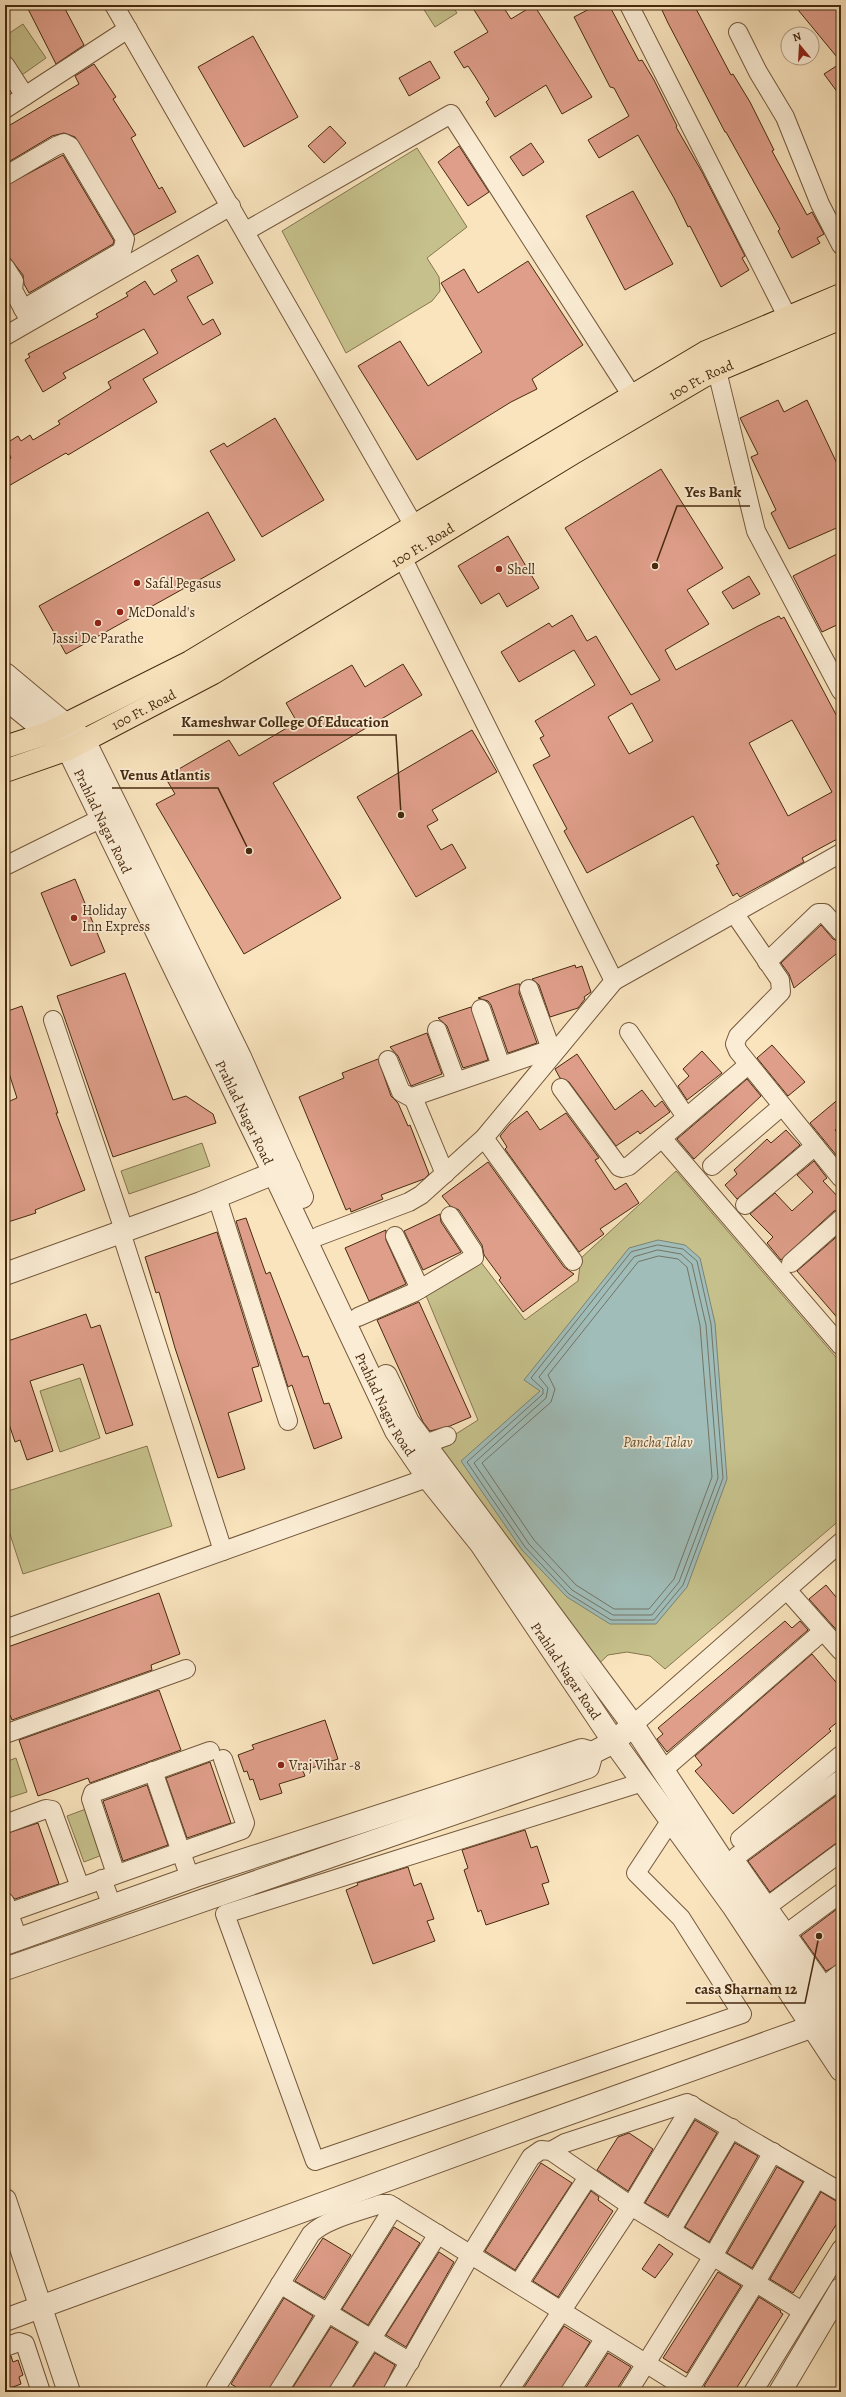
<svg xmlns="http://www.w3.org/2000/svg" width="846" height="2397" viewBox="0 0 846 2397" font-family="Alegreya,serif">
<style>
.green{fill:#c6c18c;stroke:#86764e}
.water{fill:#a0bdb9;stroke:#7c8275}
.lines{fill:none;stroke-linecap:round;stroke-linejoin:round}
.shore{stroke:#747464;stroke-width:1}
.building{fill:#df9e8a;stroke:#472a0f;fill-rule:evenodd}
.minor-casing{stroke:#74583b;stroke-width:20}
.tertiary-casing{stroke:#74583b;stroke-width:24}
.primary-casing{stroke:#472a0f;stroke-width:24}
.minor{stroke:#fbedd5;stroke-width:18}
.tertiary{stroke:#fbedd5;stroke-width:22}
.primary{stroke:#f9e4be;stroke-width:22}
.poi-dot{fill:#8f2418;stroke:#fbedd5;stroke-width:1.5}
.labels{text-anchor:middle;stroke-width:3.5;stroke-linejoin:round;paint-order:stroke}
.street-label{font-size:14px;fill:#472a0f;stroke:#fbedd5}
.poi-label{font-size:14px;fill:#472a0f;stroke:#fbedd5;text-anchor:start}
.park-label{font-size:14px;font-style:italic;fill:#67502e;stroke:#fbedd5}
.leader{fill:none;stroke:#472a0f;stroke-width:1.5}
.callout-dot{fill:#472a0f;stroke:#fbedd5;stroke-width:1.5}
.callout-label{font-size:15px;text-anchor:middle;font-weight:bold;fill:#472a0f;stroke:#fbedd5;stroke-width:3.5;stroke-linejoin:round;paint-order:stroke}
</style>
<rect width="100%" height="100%" fill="#f9e4be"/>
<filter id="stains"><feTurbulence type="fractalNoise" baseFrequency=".005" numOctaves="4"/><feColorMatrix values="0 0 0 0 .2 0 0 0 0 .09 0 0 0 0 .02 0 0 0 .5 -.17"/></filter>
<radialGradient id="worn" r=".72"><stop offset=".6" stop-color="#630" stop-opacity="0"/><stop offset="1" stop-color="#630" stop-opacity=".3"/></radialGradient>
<g class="green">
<polygon points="421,5 452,5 457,13 435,27"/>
<polygon points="23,24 46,58 19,77 5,58 5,36"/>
<polygon points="417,148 467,227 427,258 439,277 440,291 432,301 346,353 282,231"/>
<polygon points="202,1143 210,1166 129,1194 121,1171"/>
<polygon points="676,1171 841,1363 841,1519 665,1669 650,1656 627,1652 608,1655 589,1673 432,1449 478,1420 422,1286 474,1253 525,1320 578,1281 581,1258"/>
<polygon points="80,1378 100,1438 60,1452 40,1391"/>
<polygon points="147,1446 172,1526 23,1574 5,1519 5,1492"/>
<polygon points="16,1758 27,1792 5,1799 5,1762"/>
<polygon points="94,1806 110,1852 84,1862 67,1816"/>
</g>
<polygon class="water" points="658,1240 685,1245 700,1258 715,1323 727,1479 687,1587 656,1624 610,1624 567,1597 522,1550 461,1461 540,1391 524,1380 629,1248"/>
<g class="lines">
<g class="shore">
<polygon points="658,1245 683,1249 697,1261 711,1324 723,1478 683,1585 654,1620 611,1620 569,1594 525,1547 467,1462 543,1394 543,1389 531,1378 631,1252"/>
<polygon points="658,1250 681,1254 692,1264 706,1325 718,1478 679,1582 652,1615 613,1615 572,1590 529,1544 474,1463 546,1398 548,1388 539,1377 634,1257"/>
<polygon points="659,1256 678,1259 687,1267 700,1325 712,1477 674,1579 649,1609 614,1609 576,1585 534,1540 482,1463 551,1402 555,1389 548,1375 638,1262"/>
</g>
</g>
<g class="building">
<polygon points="26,5 63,5 84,45 56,64"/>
<polygon points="471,5 502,5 511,19 534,5 592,97 562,114 546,85 495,117 486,102 489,99 474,75 468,66 464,68 454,52 488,32"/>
<polygon points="597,5 609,5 639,61 642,60 654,80 677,126 676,127 702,172 745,256 742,258 749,270 721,287 690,226 688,227 674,198 638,135 599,158 588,140 629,116 614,88 610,87 574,17"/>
<polygon points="669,5 694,5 731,75 733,74 750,102 774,150 772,151 807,215 812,212 824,234 817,238 820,243 792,258 778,231 780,229 726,132 725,132 668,23 661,8"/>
<polygon points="794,5 841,5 841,62"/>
<polygon points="253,36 298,117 244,147 198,67"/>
<polygon points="430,61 440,78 409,96 399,78"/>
<polygon points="841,63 841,97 824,74"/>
<polygon points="94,64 116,97 113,99 136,135 131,138 159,189 162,187 176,212 134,235 75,137 64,133 52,136 5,164 5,128 79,84 75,76"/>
<polygon points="330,126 346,143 324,163 308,146"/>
<polygon points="531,143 544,162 523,176 510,157"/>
<polygon points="459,146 489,192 468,206 438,162"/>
<polygon points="63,155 114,241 113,244 29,293 24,284 23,275 5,252 5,186"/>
<polygon points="633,191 673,264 625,290 586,216"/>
<polygon points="198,255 213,283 187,297 203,325 213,319 221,334 143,379 157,402 68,455 66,453 5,488 5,462 11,458 5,444 18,436 21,441 30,435 33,440 60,424 58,421 111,388 108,382 158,353 144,329 63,373 66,378 43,392 25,360 30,357 28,354 98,317 96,314 128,296 126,293 145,281 154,295 177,281 171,270"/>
<polygon points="528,261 583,345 532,379 537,389 511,402 417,460 358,366 400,341 428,386 482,352 441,283 464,269 478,293"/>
<polygon points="778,400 784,412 807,400 841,472 841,526 789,549 771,513 776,510 751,457 758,454 740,418"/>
<polygon points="275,418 324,500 262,537 210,451 224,443 227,447"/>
<path d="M 661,469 L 723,568 L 687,590 L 709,624 L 665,650 L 676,670 L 758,626 L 779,616 L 781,619 L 784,617 L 841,724 L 841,837 L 802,858 L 804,862 L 740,897 L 737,893 L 733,896 L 716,865 L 719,864 L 693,816 L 587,873 L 564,831 L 567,829 L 533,765 L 550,756 L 540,738 L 544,736 L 535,721 L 595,685 L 574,650 L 519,682 L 501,652 L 549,623 L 552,627 L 572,615 L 587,641 L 596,636 L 631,695 L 660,680 L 565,528 ZM 632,703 L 653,741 L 629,754 L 608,717 ZM 792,720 L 832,792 L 788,816 L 749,743 Z"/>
<polygon points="208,512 235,560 66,654 39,606"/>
<polygon points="508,536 539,588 507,607 499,593 481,604 458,566"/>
<polygon points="841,552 841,623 822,632 793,576"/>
<polygon points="749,576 760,594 733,609 722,592"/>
<polygon points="403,664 422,695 273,783 341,898 244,954 156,804 175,794 165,777 229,740 239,756 297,722 286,703 352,665 365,687"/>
<polygon points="472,730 497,772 432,810 438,820 427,826 441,850 452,844 466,868 416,897 357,797"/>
<polygon points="75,879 105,952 71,966 41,893"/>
<polygon points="821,925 833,939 841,942 841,950 794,988 789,974 781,963"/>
<polygon points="575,965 576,968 582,966 591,992 584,997 585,999 578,1008 550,1017 539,985 532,979"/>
<polygon points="125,973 173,1100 186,1096 213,1114 216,1123 113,1157 57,996"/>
<polygon points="517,984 520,984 519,993 537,1043 508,1053 491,1005 488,1001 478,998"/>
<polygon points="22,1006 58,1113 56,1113 85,1190 35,1210 36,1213 5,1223 5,1103 17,1098 7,1067 5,1067 5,1012"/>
<polygon points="471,1007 488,1060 463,1068 447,1026 438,1018"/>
<polygon points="427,1033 442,1074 411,1086 398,1056 390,1047"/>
<polygon points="772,1045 805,1082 788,1096 757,1058"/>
<polygon points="702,1051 722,1073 687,1100 678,1086 689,1076 683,1069"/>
<polygon points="577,1054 615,1110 642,1090 655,1107 662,1101 670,1112 640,1134 638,1131 616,1146 569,1082 560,1078 555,1069"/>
<polygon points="378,1059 391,1096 398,1103 408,1126 410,1125 429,1174 424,1179 381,1195 383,1199 351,1212 350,1208 346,1210 299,1097 344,1078 342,1073"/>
<polygon points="747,1079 761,1096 694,1159 677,1139"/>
<polygon points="841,1097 841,1125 835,1130 841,1137 841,1161 810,1123"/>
<polygon points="527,1111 540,1130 566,1113 599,1158 595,1160 615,1190 626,1183 639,1203 600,1229 604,1234 579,1252 505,1149 507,1147 500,1136 510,1124"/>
<polygon points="786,1130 800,1145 737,1199 725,1185 737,1174 734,1170 767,1139 771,1143"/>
<polygon points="814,1161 827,1178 823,1181 841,1200 841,1209 834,1211 781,1260 767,1243 773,1237 750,1214 775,1193 792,1211 813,1192 797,1175"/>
<polygon points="488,1162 564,1267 574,1274 523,1312 499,1280 501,1278 484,1255 482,1245 459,1210 450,1206 442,1196"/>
<polygon points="440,1214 441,1222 461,1252 423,1270 404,1231"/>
<polygon points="246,1218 266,1274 270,1272 303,1357 308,1356 324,1404 329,1403 342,1438 314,1449 292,1385 288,1387 236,1221"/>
<polygon points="386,1230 386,1240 406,1284 369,1301 345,1248"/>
<polygon points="217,1232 259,1366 252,1368 262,1401 228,1413 245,1469 218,1478 175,1348 159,1292 156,1293 145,1257"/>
<polygon points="841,1233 841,1322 797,1271"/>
<polygon points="419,1302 471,1417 450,1426 430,1431 423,1422 377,1320"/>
<polygon points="86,1314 91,1328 100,1325 133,1425 106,1434 83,1364 30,1381 53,1451 27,1460 20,1440 15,1442 5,1412 9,1410 5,1398 5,1388 9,1387 5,1374 5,1342"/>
<polygon points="826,1585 841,1603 841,1635 809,1599"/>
<polygon points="159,1593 180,1654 151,1665 152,1670 12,1720 10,1715 5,1717 5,1648"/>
<polygon points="785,1621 792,1628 800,1621 808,1630 667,1752 657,1739 663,1734 658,1728"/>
<polygon points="812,1654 841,1688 841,1719 829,1729 831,1731 733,1814 695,1771 702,1765 695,1756"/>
<polygon points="159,1690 181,1750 90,1783 88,1778 38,1796 19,1740"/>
<polygon points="325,1720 338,1759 303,1771 305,1776 279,1784 282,1793 260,1800 253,1779 250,1780 247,1771 244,1772 238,1755 254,1749 252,1745"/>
<polygon points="210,1762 231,1823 187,1838 166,1778"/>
<polygon points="147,1785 168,1845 123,1861 103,1801"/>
<polygon points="841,1792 841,1842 835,1844 770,1892 748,1861"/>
<polygon points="38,1823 59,1884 15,1899 9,1893 5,1880 5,1834"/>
<polygon points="525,1830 531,1848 537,1846 549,1882 542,1884 549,1904 486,1925 481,1910 478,1912 464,1870 468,1868 462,1850"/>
<polygon points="408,1867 414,1886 421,1883 434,1919 427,1921 435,1941 373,1964 346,1890 358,1885 357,1883"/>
<polygon points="841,1906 841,1963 826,1971 801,1936"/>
<polygon points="695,2120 717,2133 668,2216 645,2203"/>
<polygon points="629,2133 653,2149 628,2191 597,2170 618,2137"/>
<polygon points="735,2143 758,2156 709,2242 685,2227"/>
<polygon points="541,2163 572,2183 515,2270 485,2251"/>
<polygon points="777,2167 803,2182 752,2268 727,2253"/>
<polygon points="591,2191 599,2197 598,2200 613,2211 558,2297 533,2281"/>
<polygon points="821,2192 841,2204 841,2217 793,2293 770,2279"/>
<polygon points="394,2227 420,2243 368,2325 342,2309"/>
<polygon points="323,2238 351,2255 324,2298 295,2281"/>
<polygon points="659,2244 673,2254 655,2278 642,2269"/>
<polygon points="439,2252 454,2262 406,2347 386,2335"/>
<polygon points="718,2272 741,2286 687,2373 663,2358"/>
<polygon points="759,2297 781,2311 780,2312 783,2314 734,2392 712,2392 704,2386"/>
<polygon points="284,2298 313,2316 268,2392 244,2392 231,2384"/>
<polygon points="564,2326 590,2342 560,2392 521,2392"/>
<polygon points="331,2327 357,2342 328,2392 290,2392"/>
<polygon points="375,2353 395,2365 382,2392 350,2392"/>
<polygon points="608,2353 631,2367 615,2392 583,2392"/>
<polygon points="11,2356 13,2362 18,2360 23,2375 19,2377 21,2384 5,2390 5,2357"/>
</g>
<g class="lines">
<defs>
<g id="minor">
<polyline points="114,5 421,538"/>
<polyline points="629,5 788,318"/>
<polyline points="738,32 758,72 785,117 820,204 841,245"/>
<polyline points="5,65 25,96 5,109"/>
<polyline points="25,96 128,29"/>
<polyline points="5,176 56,146 64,143 70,146 125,239 122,251 23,309"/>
<polyline points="246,231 451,114 632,396"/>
<polyline points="5,267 14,281 13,290 28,318"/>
<polyline points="5,336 231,206"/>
<polyline points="711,360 717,371 756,531 841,691"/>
<polyline points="402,557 614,981 841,853"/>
<polyline points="5,866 102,818"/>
<polyline points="734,913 780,980 781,992 738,1036 735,1044 738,1051 841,1178"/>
<polyline points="767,962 818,913 824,913 841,932"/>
<polyline points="529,989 551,1049"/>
<polyline points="481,1009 501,1066"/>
<polyline points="53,1020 124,1230"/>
<polyline points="437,1030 456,1081"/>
<polyline points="629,1032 686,1117"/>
<polyline points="388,1060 401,1092 414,1099"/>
<polyline points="561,1088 619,1167 622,1168 629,1166 748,1065"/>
<polyline points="484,1138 573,1261"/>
<polyline points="662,1138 841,1346"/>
<polyline points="712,1166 782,1106"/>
<polyline points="445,1174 415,1102 415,1096 560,1046"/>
<polyline points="217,1197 288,1421"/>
<polyline points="745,1205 815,1146"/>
<polyline points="121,1232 223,1551"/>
<polyline points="319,1236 409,1202 421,1195 484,1138 614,981"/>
<polyline points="395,1236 420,1289"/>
<polyline points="791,1263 841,1219"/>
<polyline points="358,1317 415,1292 474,1257 473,1251 450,1216"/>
<polyline points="425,1444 447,1436"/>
<polyline points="787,1590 841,1651"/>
<polyline points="5,1629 441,1473"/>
<polyline points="633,1725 841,1542"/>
<polyline points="5,1734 186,1669"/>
<polyline points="663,1770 823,1631"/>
<polyline points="153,1771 190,1878"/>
<polyline points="643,1782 225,1914 315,2161 742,2014 681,1918 636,1873 671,1820"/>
<polyline points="5,1824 46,1809 52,1810 80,1887"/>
<polyline points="740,1839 841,1755"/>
<polyline points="116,1874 91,1799 93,1793 210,1751"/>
<polyline points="102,1879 112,1906"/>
<polyline points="5,1902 18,1939"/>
<polyline points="768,1906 841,1852"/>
<polyline points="5,1914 242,1830 245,1823 223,1759"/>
<polyline points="779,1923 841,2010"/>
<polyline points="769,1930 779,1923 737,1863 737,1856 841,1779"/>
<polyline points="787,1933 841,1893"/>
<polyline points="824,1986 841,1973"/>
<polyline points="551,2151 565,2143 687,2103 841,2192"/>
<polyline points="671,2231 732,2128"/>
<polyline points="519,2283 588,2177"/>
<polyline points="280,2284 410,2362"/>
<polyline points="5,2347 19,2342 25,2344 41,2392"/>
<path d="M 216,2388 L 311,2234 C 326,2219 361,2211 381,2204 L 389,2204 L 692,2392"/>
<polyline points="689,2390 756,2282 817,2178"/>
<polyline points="278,2392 394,2207"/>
<polyline points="338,2392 438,2234"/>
<polyline points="392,2392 471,2254 531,2157 541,2150 551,2151 631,2206 802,2311"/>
<polyline points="508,2392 631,2206 692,2105"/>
<polyline points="570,2392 605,2338"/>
<polyline points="628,2392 713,2256 773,2152"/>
<polyline points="753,2392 841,2249"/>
</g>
<g id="tertiary">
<polyline points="5,674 84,740 240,1057 302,1197"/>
<path id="s1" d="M 5,698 L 68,749 L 274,1173 L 396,1431 L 428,1478 L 481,1544 L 614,1742 L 733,1906 L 841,2070"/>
<polyline points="5,1274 201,1203 289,1167"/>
<polyline points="386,1376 408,1422 633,1725 841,2040"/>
<polyline points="5,1944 201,1874 582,1750 592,1753"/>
<polyline points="5,1969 588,1767 592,1753 614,1742 625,1732"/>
<polyline points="5,2200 69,2392"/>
<polyline points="5,2320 540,2124 825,2022"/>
<polyline points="780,2392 841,2289"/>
</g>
<g id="primary">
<polyline points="5,747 48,733 190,662 414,526 706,352 841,295"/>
<path id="s2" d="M 5,771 L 68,749 L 213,673 L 573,453 L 704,376 L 841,318"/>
</g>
</defs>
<use href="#minor" class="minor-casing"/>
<use href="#tertiary" class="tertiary-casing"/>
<use href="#primary" class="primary-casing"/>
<use href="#minor" class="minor"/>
<use href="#tertiary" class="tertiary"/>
<use href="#primary" class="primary"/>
</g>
<g class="poi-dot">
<circle cx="499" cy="569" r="4"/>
<circle cx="137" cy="583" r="4"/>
<circle cx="120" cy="612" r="4"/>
<circle cx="98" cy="623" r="4"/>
<circle cx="74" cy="918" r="4"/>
<circle cx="281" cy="1765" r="4"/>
</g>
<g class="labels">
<g class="street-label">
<text dy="5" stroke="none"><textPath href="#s2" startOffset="800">100 Ft. Road</textPath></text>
<text dy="5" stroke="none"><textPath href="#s2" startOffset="476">100 Ft. Road</textPath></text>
<text dy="5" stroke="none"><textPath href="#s2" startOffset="152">100 Ft. Road</textPath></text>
<text dy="5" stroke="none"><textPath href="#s1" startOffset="161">Prahlad Nagar Road</textPath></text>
<text dy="5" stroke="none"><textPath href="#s1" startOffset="485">Prahlad Nagar Road</textPath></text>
<text dy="5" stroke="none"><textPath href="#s1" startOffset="809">Prahlad Nagar Road</textPath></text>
<text dy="5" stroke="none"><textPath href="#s1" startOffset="1132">Prahlad Nagar Road</textPath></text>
</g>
<g class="poi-label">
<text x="507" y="574">Shell</text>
<text x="145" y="588">Safal Pegasus</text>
<text x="128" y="617">McDonald's</text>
<text x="98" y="643" text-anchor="middle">Jassi De Parathe</text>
<text x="82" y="915">Holiday<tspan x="82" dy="16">Inn Express</tspan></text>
<text x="289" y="1770">Vraj Vihar -8</text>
</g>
<g class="park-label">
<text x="658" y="1447">Pancha Talav</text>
</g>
</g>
<path class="leader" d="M655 566L677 506H750M401 815L396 735H173M249 851L218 788H112M819 1936L805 2003H686"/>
<g class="callout-dot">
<circle cx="655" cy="566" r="4"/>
<circle cx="401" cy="815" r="4"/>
<circle cx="249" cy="851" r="4"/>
<circle cx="819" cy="1936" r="4"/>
</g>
<g class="callout-label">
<text x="713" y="497">Yes Bank</text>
<text x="285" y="727">Kameshwar College Of Education</text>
<text x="165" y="780">Venus Atlantis</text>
<text x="746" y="1994">casa Sharnam 12</text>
</g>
<rect width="846" height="2397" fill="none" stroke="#f9e4be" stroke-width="20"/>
<rect x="6" y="6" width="834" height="2385" fill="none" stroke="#472a0f" stroke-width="2"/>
<rect x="10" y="10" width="826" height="2377" fill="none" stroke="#472a0f"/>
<g transform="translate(800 46) rotate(342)"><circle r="19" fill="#fbedd5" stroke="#b39f86"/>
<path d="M0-3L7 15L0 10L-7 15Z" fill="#8f2418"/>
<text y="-6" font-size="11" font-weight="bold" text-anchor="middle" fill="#472a0f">N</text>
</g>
<rect width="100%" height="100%" filter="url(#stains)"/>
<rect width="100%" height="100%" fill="url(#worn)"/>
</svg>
